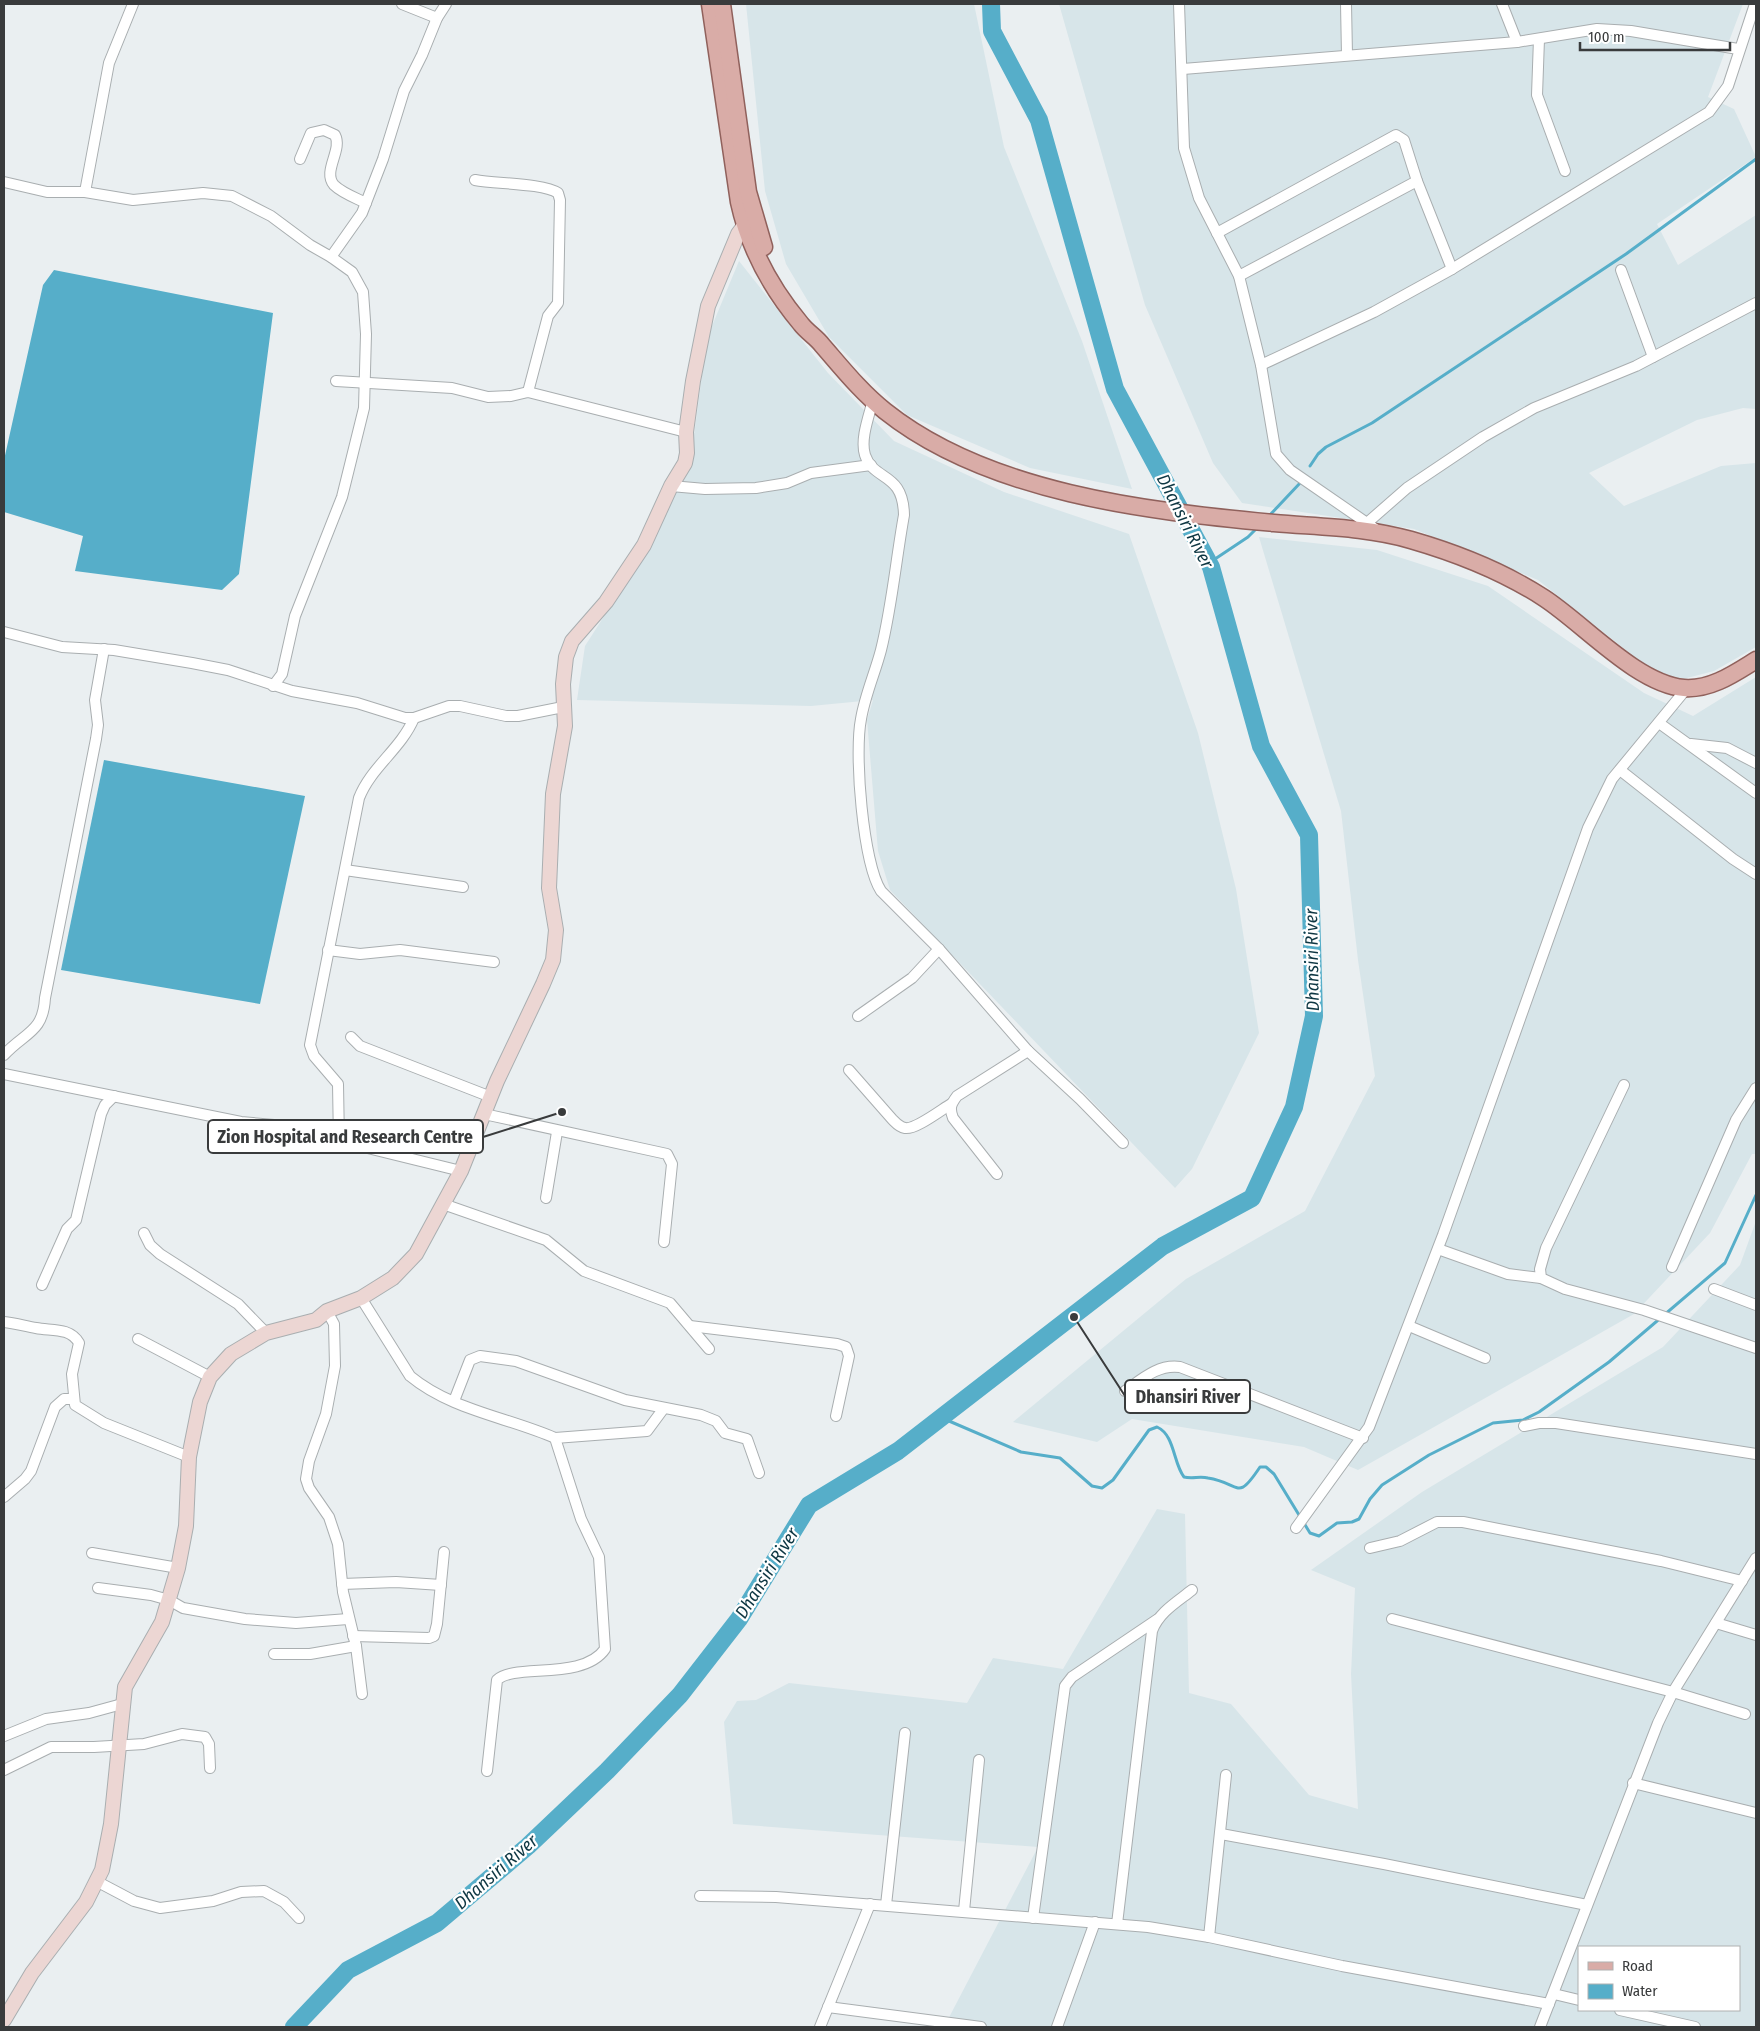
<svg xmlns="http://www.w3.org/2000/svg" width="1760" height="2031" viewBox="0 0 1760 2031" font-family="'Fira Sans Condensed',sans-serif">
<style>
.built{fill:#d7e5e9;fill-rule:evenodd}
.water{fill:#56aec9}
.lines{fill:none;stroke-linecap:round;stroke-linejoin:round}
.stream{stroke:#56aec9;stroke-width:3}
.river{stroke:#56aec9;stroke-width:18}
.street-casing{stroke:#a9aeb0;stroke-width:12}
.secondary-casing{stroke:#a9aeb0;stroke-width:16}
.primary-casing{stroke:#90615c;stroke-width:19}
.street{stroke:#fff;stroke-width:10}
.secondary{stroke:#ecd6d3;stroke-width:14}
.primary{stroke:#d9aca7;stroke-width:16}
.labels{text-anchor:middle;stroke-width:4.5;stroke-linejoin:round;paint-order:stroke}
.water-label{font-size:18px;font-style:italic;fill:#0e3743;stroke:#fff}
.leader{fill:none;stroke:#393b3c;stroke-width:2}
.callout-dot{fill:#393b3c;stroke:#fff;stroke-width:2}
.callout{fill:#fff;stroke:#393b3c;stroke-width:2}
.callout-label{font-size:18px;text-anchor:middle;font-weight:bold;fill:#393b3c}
</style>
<rect width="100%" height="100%" fill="#eaeff1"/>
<g class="built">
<polygon points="746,4 974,4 1004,147 1082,341 1132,489 1030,468 907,415 829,337 786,264 765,191"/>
<polygon points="1059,4 1743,4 1708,97 1734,109 1756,157 1657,224 1678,265 1756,215 1756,409 1743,408 1697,420 1589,473 1624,506 1721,466 1756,463 1756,647 1714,671 1679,680 1647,667 1538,580 1414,529 1242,503 1213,463 1145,305"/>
<polygon points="739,261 828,373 894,441 1004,492 1129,534 1198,733 1236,889 1259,1033 1192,1169 1175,1188 890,890 878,851 867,720 873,700 811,706 577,700 585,646 647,549 690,465 707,338"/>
<polygon points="1259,537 1377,550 1488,586 1644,693 1693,716 1756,677 1756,1154 1752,1154 1710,1233 1634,1314 1358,1470 1304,1447 1132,1419 1097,1442 1013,1422 1186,1279 1305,1211 1375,1076 1358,960 1341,811"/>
<path d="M 1756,1221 L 1756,2027 L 944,2027 L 1038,1847 L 733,1824 L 724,1722 L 737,1701 L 756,1700 L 789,1683 L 967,1703 L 993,1658 L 1063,1669 L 1157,1509 L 1185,1514 L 1189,1693 L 1231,1704 L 1309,1795 L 1358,1809 L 1351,1674 L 1355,1588 L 1311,1570 L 1422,1492 L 1663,1347 L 1740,1265 ZM 1579,1947 L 1739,1947 L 1739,2010 L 1579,2010 Z"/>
</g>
<g class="water">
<polygon points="54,270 273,313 239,574 222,590 75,571 83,536 4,512 4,460 43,285"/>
<polygon points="104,760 305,796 260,1004 61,970"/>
</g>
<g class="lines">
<g class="stream">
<polyline points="1310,466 1318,454 1326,447 1372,423 1626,254 1756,159"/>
<polyline points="1269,516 1301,482"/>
<polyline points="1209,563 1248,537 1257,528"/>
<path d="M 942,1418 L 1021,1452 L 1060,1458 L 1092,1486 L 1102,1488 L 1113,1480 L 1149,1430 L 1157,1427 C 1175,1435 1173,1463 1184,1477 C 1192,1479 1200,1476 1208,1478 C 1241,1483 1236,1503 1260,1467 L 1266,1467 L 1274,1474 L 1310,1533 L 1319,1536 L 1337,1523 L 1352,1522 L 1359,1519 L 1370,1499 L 1382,1485 L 1429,1455 L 1493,1423 L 1523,1420 L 1539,1412 L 1609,1362 L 1725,1263 L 1756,1195"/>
</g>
<polyline class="river" points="294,2027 348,1970 437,1923 528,1846 607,1771 680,1695 739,1619 809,1505 898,1451 1163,1246 1252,1198 1294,1107 1314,1016 1309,835 1261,746 1211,567 1115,389 1039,120 992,31 991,4"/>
<defs>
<g id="street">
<polyline points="402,4 437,18"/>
<polyline points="1179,4 1184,148 1199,198 1239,276 1261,365 1276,454 1290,470 1377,530"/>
<polyline points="1346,4 1347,55"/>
<polyline points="1502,4 1517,42"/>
<polyline points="1539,39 1537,95 1565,171"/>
<polyline points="1183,69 1517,42 1597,29 1631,31 1738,49"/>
<path d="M 300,159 L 311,133 L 324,130 L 335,135 C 343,150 322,171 334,185 C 342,193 356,198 366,203"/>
<path d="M 475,180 C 495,184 543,183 558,193 L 560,200 L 558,303 L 548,316 L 528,392"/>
<polyline points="4,182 47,192 85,192 133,200 203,193 232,196 271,216 310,245 331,257 362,213 383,159 404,91 422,55 437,18 446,4"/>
<polyline points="85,192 109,63 133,4"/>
<polyline points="1217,233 1396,135 1404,140 1417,181 1452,269"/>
<polyline points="1621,270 1653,357"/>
<polyline points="1239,276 1417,181"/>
<polyline points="1261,365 1374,312 1452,269 1709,112 1728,86 1755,4"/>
<polyline points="336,381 452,388 488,397 511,396 528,392 686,432"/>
<path d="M 873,400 C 869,416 860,439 865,455 C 874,482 903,471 904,515 C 896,559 892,606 881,650 C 875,673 865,695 861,719 C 854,754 863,863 881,891 L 939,949 L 1028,1051 L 1080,1099 L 1123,1143"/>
<polyline points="671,486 705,489 756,488 787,483 811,473 871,465"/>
<polyline points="1367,523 1407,488 1483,437 1534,408 1636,366 1756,303"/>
<polyline points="4,632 62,647 114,650 192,663 228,670 292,691 357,703 405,718 414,718 449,706 460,706 506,716 518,716 563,707"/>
<polyline points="273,686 282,674 295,616 342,497 364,408 366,334 363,292 352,272 331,257"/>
<polyline points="1659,723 1756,793"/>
<polyline points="1691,744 1727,748 1756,763"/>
<polyline points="1620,770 1733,859 1756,874"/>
<polyline points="345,870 463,887"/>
<polyline points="328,950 360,954 400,950 494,962"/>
<polyline points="858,1016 912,978 939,949"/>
<polyline points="351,1037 360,1046 491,1097"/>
<path d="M 4,1055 C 25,1032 43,1033 45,998 L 96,739 L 98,725 L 95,700 L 104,649"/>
<path d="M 849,1070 L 892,1119 C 896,1123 899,1127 905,1128 C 915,1130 941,1110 951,1104"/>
<polyline points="4,1074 241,1122 274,1125 461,1171"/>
<polyline points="1624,1085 1546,1248 1540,1269 1541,1278 1565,1289 1644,1310 1756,1348"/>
<polyline points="484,1114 667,1154 672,1164 664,1242"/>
<path d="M 339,1142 L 338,1084 L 314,1056 L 310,1045 L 359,798 C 371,767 401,749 414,718"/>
<path d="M 997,1174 L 953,1118 C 949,1108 951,1104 957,1096 L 1028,1051"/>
<polyline points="546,1198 557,1132"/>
<polyline points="443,1204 546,1240 584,1271 670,1303 709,1349"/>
<polyline points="144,1233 150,1245 160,1254 238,1304 266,1333"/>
<polyline points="1438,1249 1508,1274 1541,1278"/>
<polyline points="1672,1267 1736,1120 1756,1088"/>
<polyline points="42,1285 67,1229 76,1220 101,1114 105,1105 114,1096"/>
<polyline points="1714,1289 1756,1305"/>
<path d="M 361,1298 L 410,1376 C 451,1410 507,1417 555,1438 L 581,1519 L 599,1557 L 605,1649 C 583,1681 514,1663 497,1680 L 487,1771"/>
<polyline points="327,1311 334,1324 335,1366 326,1414 309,1461 306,1479 309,1488 329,1517 338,1544 343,1592 356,1646 362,1694"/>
<path d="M 4,1322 C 14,1323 25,1326 36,1328 C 51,1331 70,1327 79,1343 L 72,1374 L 75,1405 L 104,1423 L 189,1457"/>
<polyline points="690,1326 837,1344 846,1347 849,1356 836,1416"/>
<polyline points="1409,1326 1485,1358"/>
<polyline points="138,1339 210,1377"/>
<path d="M 1125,1391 C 1142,1379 1158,1364 1180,1367 L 1363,1438"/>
<polyline points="454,1401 470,1360 480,1356 516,1361 625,1400 701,1415 716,1421 725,1433 747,1439 759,1473"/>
<polyline points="1524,1426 1539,1423 1556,1423 1756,1454"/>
<polyline points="555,1438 647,1431 664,1408"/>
<polyline points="4,1497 25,1479 31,1471 55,1407 64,1399 73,1399"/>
<polyline points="1296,1528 1369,1427 1443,1235 1588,828 1612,779 1687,688"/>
<polyline points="1370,1548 1400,1541 1437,1522 1463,1522 1661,1561 1742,1581"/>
<polyline points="92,1553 178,1568"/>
<polyline points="342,1584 396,1582 441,1585"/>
<polyline points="98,1588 151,1595 169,1600 183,1608 245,1619 296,1623 348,1619"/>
<polyline points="1392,1619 1673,1692 1745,1714"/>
<polyline points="1716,1623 1756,1635"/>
<polyline points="353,1636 429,1638 434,1636 437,1624 444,1552"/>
<polyline points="274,1654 310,1654 356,1646"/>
<polyline points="4,1736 46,1719 89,1713 122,1704"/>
<polyline points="4,1770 51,1747 94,1747 144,1744 182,1734 205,1737 209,1744 210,1768"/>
<polyline points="1633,1783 1756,1813"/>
<polyline points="1221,1834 1384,1864 1587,1905"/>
<polyline points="98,1882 134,1901 160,1908 213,1901 241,1892 264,1891 284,1902 299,1918"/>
<polyline points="700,1896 776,1897 1148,1927 1209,1937 1342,1966 1549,2004"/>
<polyline points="886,1905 905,1733"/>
<polyline points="964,1911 979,1760"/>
<polyline points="1033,1918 1065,1686 1072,1677 1158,1619"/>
<path d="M 1117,1924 L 1152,1631 C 1159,1612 1177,1602 1192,1590"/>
<polyline points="1209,1937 1226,1775"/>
<polyline points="1554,1994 1579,2000"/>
<polyline points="828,2007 981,2027"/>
<polyline points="1620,2010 1695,2027"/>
<polyline points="820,2027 870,1904"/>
<polyline points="1057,2027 1095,1922"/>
<polyline points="1540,2027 1658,1723 1673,1692 1756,1558"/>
</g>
<polyline id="secondary" points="4,2020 32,1973 86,1902 102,1870 111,1824 125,1687 162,1622 178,1568 186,1526 189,1457 200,1402 210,1377 231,1354 266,1333 316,1320 327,1311 361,1298 393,1278 416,1254 461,1171 497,1081 543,984 553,960 556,930 549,888 553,794 565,726 563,684 566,657 572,641 606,602 644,545 671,486 685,463 687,453 686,432 693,381 708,306 738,234 749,219"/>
<g id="primary">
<path d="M 710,4 L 739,202 C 749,248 770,287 801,324 C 807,332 816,337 822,345 C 842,368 861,392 885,411 C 988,493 1146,511 1274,523 C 1320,527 1366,527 1411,540 C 1456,553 1504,572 1544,598 C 1584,624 1637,684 1684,688 C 1711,690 1735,673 1756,660"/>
<polyline points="722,4 748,192 764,247"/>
</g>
</defs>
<use href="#street" class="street-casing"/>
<use href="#secondary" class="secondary-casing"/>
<use href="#primary" class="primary-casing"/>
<use href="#street" class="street"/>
<use href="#secondary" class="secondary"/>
<use href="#primary" class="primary"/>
</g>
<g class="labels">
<g class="water-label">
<text transform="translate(1185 521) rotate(63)" y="6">Dhansiri River</text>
<text transform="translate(1312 960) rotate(-91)" y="6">Dhansiri River</text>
<text transform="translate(767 1573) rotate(-58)" y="6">Dhansiri River</text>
<text transform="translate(496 1872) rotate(-41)" y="6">Dhansiri River</text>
</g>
</g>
<path class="leader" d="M562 1112L483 1137M1074 1317L1125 1396"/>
<g class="callout-dot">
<circle cx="562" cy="1112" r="5"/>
<circle cx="1074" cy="1317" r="5"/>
</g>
<g class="callout">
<rect x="208" y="1120" width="275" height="33" rx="5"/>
<rect x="1125" y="1380" width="125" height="33" rx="5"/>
</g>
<g class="callout-label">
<text x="345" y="1143">Zion Hospital and Research Centre</text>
<text x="1188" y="1403">Dhansiri River</text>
</g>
<rect width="1760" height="2031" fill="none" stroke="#393b3c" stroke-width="10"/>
<rect x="1578" y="1946" width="162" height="65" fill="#ffffff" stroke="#b0b1b1"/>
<rect x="1588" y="1962" width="25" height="8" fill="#d9aca7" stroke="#b0b1b1"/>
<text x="1622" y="1971" font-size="15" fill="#393b3c">Road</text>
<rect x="1588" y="1984" width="25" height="15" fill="#56aec9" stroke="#b0b1b1"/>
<text x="1622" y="1996" font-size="15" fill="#393b3c">Water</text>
<path d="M1580 42v8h150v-8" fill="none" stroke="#393b3c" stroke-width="2.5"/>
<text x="1588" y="42" font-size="15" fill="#393b3c" stroke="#ffffff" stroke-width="4" paint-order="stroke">100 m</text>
</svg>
